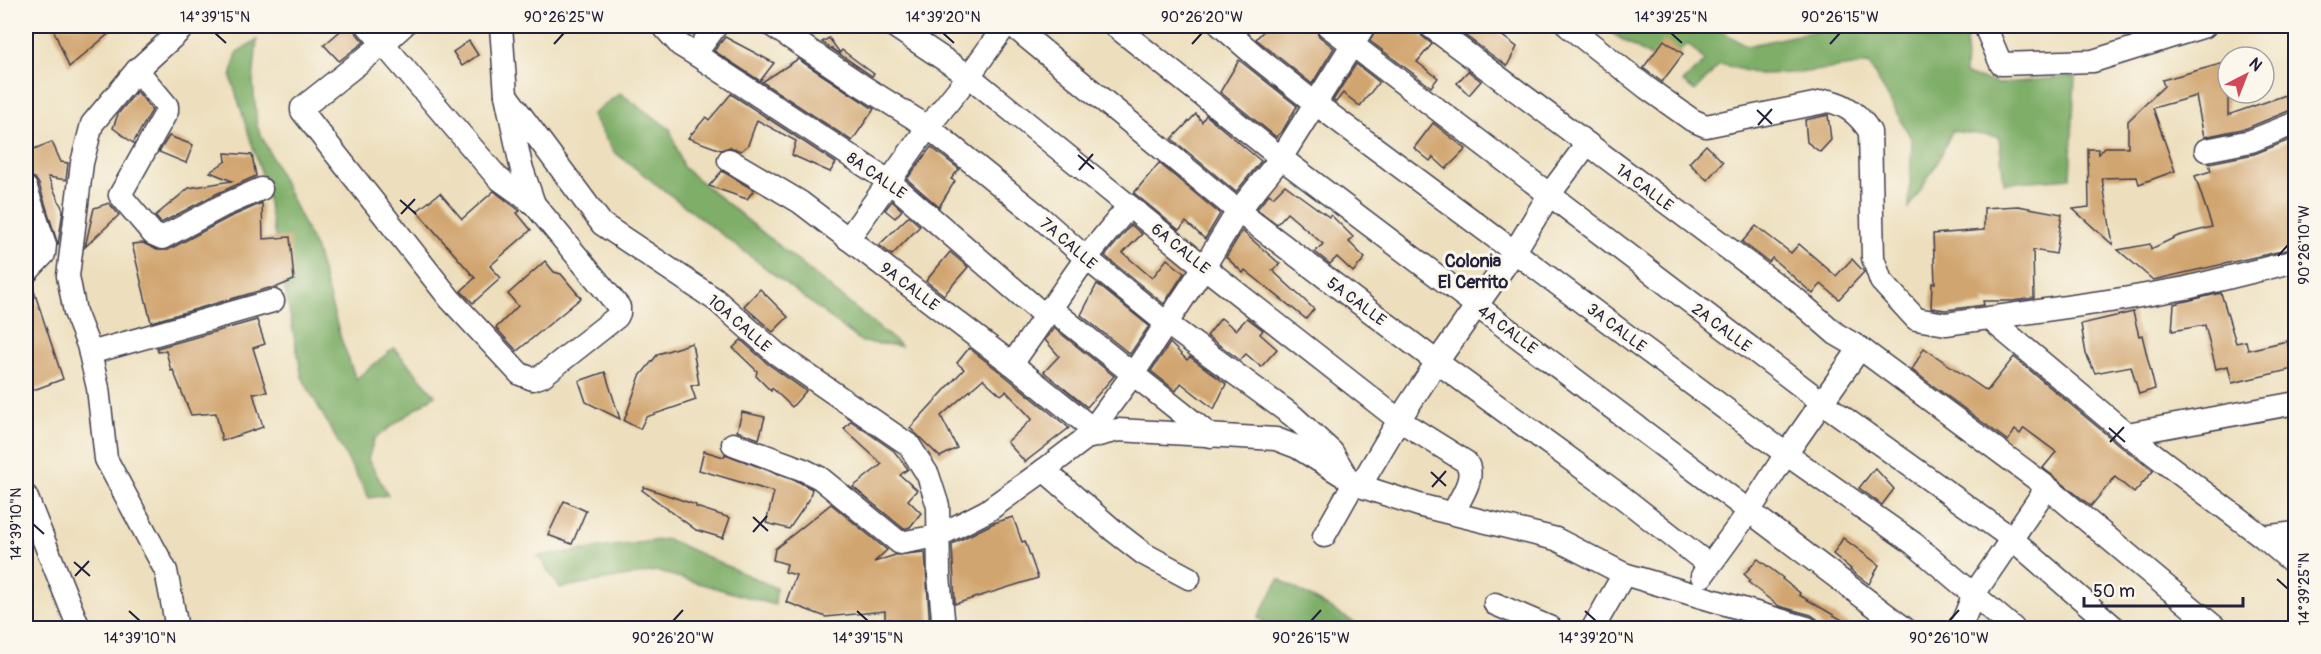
<svg xmlns="http://www.w3.org/2000/svg" width="2321" height="654" viewBox="0 0 2321 654" font-family="Pangolin,sans-serif">
<style>
.forest{fill:#7eae68;stroke:#506852;stroke-width:1.5}
.building{fill:#d1a570}
.lines{fill:none;stroke-linecap:round;stroke-linejoin:round}
.minor-casing{stroke:#403e4e;stroke-width:25}
.minor{stroke:#fff;stroke-width:22}
.ticks{fill:none;stroke:#22223b;stroke-width:2}
.labels{text-anchor:middle;stroke-width:6;stroke-linejoin:round;paint-order:stroke}
.street-label{font-size:16px;fill:#22223b;stroke:#fbf7ec}
.neighbourhood-label{font-size:18px;font-weight:bold;fill:#22223b;stroke:#fbf7ec}
.neatline{fill:none;stroke:#22223b;stroke-width:2}
.ticks-label{font-size:15px;text-anchor:middle;fill:#22223b}
</style>
<rect width="100%" height="100%" fill="#fbf7ec"/>
<filter id="ink" filterUnits="userSpaceOnUse"><feTurbulence type="fractalNoise" baseFrequency=".0167" numOctaves="2"/><feDisplacementMap in="SourceGraphic" scale="12" xChannelSelector="R" yChannelSelector="G"/><feConvolveMatrix kernelMatrix="1 2 1 2 8 2 1 2 1" color-interpolation-filters="sRGB"/></filter>
<filter id="wash" filterUnits="userSpaceOnUse"><feTurbulence type="fractalNoise" baseFrequency=".008" numOctaves="4" result="noise"/><feDisplacementMap in="SourceGraphic" scale="24" xChannelSelector="R" yChannelSelector="G"/><feGaussianBlur stdDeviation="1.35" result="paint"/><feColorMatrix in="noise" values="0 0 0 0 0 0 0 0 0 0 0 0 0 0 0 0 0 1.4 0 .05"/><feComposite in="paint" operator="in"/></filter>
<g filter="url(#wash)">
<rect width="100%" height="100%" fill="#eddfbd"/>
<g class="forest">
<polygon points="1600,26 1714,26 1746,46 1840,26 1965,26 1967,29 1965,74 1998,84 2075,76 2070,178 2004,183 1999,137 1952,131 1938,162 1909,208 1912,140 1869,64 1798,73 1758,74 1720,64 1695,91 1683,82 1705,61 1688,44 1664,65"/>
<polygon points="257,40 253,82 257,126 316,250 341,339 356,379 394,348 435,395 374,439 368,459 388,495 369,498 302,377 265,185 231,78 237,52"/>
<polygon points="620,93 670,129 683,167 901,346 862,342 613,151 592,115"/>
<polygon points="667,539 776,588 775,605 656,571 560,588 538,556"/>
<polygon points="1279,579 1364,628 1275,628 1258,618"/>
</g>
<g id="blocks">
<g class="building">
<polygon points="52,26 118,26 69,67"/>
<polygon points="346,26 355,26 357,34 364,42 339,61 324,45"/>
<polygon points="1268,26 1315,26 1319,36 1334,48 1312,84 1256,39"/>
<polygon points="1377,26 1417,26 1422,36 1432,44 1417,62 1438,78 1431,87 1370,41"/>
<polygon points="1452,26 1489,26 1517,47 1507,66"/>
<polygon points="725,37 774,63 760,81 714,51"/>
<polygon points="829,38 840,53 842,50 874,74 872,76 822,42"/>
<polygon points="1664,40 1683,54 1662,82 1643,68"/>
<polygon points="469,41 478,55 462,66 453,52"/>
<polygon points="798,59 874,109 852,141 762,82"/>
<polygon points="1239,60 1297,106 1283,130 1276,137 1220,92"/>
<polygon points="2228,62 2228,115 2286,95 2291,110 2247,128 2204,137 2196,96 2153,108 2175,171 2139,184 2137,177 2102,178 2113,245 2073,209 2089,207 2088,149 2098,149 2099,154 2105,147 2128,147 2128,121 2164,86 2162,80"/>
<polygon points="1356,64 1379,82 1360,106 1343,93 1336,102 1333,100"/>
<polygon points="1468,71 1481,81 1469,95 1457,83"/>
<polygon points="137,91 152,110 133,143 113,128 118,114"/>
<polygon points="731,94 836,163 830,172 792,155 796,141 757,120 748,145 741,151 730,147 721,150 688,138 706,117 709,120"/>
<polygon points="1196,114 1202,122 1206,115 1261,161 1236,192 1172,139"/>
<polygon points="1828,115 1831,140 1820,152 1807,142 1805,120"/>
<polygon points="1433,123 1466,149 1446,169 1433,157 1430,161 1414,148"/>
<polygon points="169,136 193,145 186,163 159,152"/>
<polygon points="2295,138 2295,248 2153,280 2118,250 2150,244 2151,249 2178,236 2212,227 2195,176 2211,171 2209,163 2254,154"/>
<polygon points="52,142 61,162 68,163 66,180 48,177 63,210 58,245 39,184 35,178 27,175 26,172 26,152"/>
<polygon points="1706,145 1723,162 1707,180 1689,163"/>
<polygon points="931,147 959,169 951,179 955,181 939,207 907,179"/>
<polygon points="225,153 252,155 256,176 216,194 161,223 155,216 189,188 232,181 210,172 226,161"/>
<polygon points="1159,163 1220,214 1205,239 1186,222 1179,230 1134,193"/>
<polygon points="722,171 754,190 747,199 709,186"/>
<polygon points="1285,185 1329,217 1331,215 1353,237 1349,242 1365,258 1353,272 1337,257 1330,264 1315,252 1323,244 1287,213 1277,224 1257,209 1269,194 1273,197"/>
<polygon points="494,191 520,211 517,213 531,230 490,266 501,278 473,303 461,291 475,278 417,211 440,193 462,219"/>
<polygon points="892,201 902,210 895,218 885,210"/>
<polygon points="109,203 119,215 85,247 94,208"/>
<polygon points="262,203 263,239 290,237 294,280 277,287 277,288 269,288 151,322 132,244 143,243 157,250 168,250 228,218"/>
<polygon points="2018,206 2062,214 2056,254 2033,250 2034,298 2012,301 1983,301 1984,305 1946,310 1931,308 1932,283 1935,283 1933,234 1984,230 1984,208"/>
<polygon points="909,216 920,226 892,255 879,245"/>
<polygon points="1131,225 1142,234 1123,253 1152,278 1167,259 1184,273 1164,304 1105,256"/>
<polygon points="1756,226 1791,253 1799,244 1836,276 1852,259 1864,272 1839,299 1821,284 1813,294 1772,258 1769,262 1742,242"/>
<polygon points="1242,231 1280,264 1272,270 1314,309 1306,319 1245,270 1243,273 1226,257"/>
<polygon points="950,252 968,267 944,295 926,281"/>
<polygon points="545,261 554,272 561,274 581,298 517,351 496,328 518,306 508,294"/>
<polygon points="1097,284 1149,326 1130,354 1081,315"/>
<polygon points="32,285 63,379 31,391 26,376 26,286"/>
<polygon points="760,289 788,317 773,332 744,306"/>
<polygon points="2221,293 2236,343 2246,341 2248,350 2287,341 2293,369 2232,383 2228,366 2216,369 2205,325 2172,331 2174,304"/>
<polygon points="2133,312 2139,336 2142,335 2155,389 2139,394 2131,366 2095,373 2086,354 2081,324"/>
<polygon points="1221,318 1236,330 1247,318 1263,330 1260,334 1277,349 1261,367 1246,354 1240,360 1207,336"/>
<polygon points="257,320 265,344 253,348 267,392 253,393 263,427 222,441 216,413 191,415 173,370 171,371 166,351 158,352 157,348"/>
<polygon points="1054,328 1114,376 1087,407 1044,372 1059,356 1045,340"/>
<polygon points="741,340 768,364 806,391 792,407 772,388 771,391 756,376 757,371 733,348"/>
<polygon points="692,343 699,384 691,386 696,400 646,417 640,429 624,421 640,376 658,354"/>
<polygon points="1170,343 1187,360 1190,357 1226,384 1214,409 1181,383 1176,391 1151,371"/>
<polygon points="969,348 1004,375 1069,428 1025,462 1007,442 1032,419 1006,391 1001,395 983,379 941,416 957,448 940,457 910,428 964,369 957,363"/>
<polygon points="1924,348 1987,391 2014,357 2118,444 2153,471 2134,493 2115,477 2091,506 2043,468 2056,452 2024,428 2020,434 2015,430 2008,441 1912,370"/>
<polygon points="605,372 620,419 586,402 579,381"/>
<polygon points="742,412 765,417 759,439 737,431"/>
<polygon points="851,421 894,451 908,469 900,475 917,490 908,500 921,513 910,527 904,529 853,487 882,464 844,429"/>
<polygon points="704,451 724,457 725,454 799,482 812,489 809,500 789,529 766,523 774,492 699,470"/>
<polygon points="1875,468 1894,489 1882,505 1859,488"/>
<polygon points="644,487 696,505 696,507 730,518 723,538 696,530 642,490"/>
<polygon points="564,501 586,511 572,544 548,535"/>
<polygon points="831,504 887,550 874,562 895,555 925,552 930,628 912,628 913,622 890,623 890,619 885,620 885,611 826,617 786,602 796,575 785,572 787,564 773,560 775,549"/>
<polygon points="1013,517 1022,542 1025,541 1038,578 955,604 952,544 994,523"/>
<polygon points="1843,538 1879,565 1869,584 1850,570 1851,569 1833,554"/>
<polygon points="1758,559 1783,578 1782,579 1800,593 1799,595 1856,628 1823,628 1817,619 1811,615 1779,606 1768,598 1748,582 1750,580 1744,574"/>
</g>
</g>
</g>
<g filter="url(#ink)">
<use href="#blocks" fill-opacity="0" stroke="#403e4e" stroke-width="1.5"/>
<g class="lines">
<defs>
<g id="minor">
<polyline points="368,26 498,178 534,204"/>
<polyline points="403,26 383,44 302,108 302,111 450,299 520,374 533,379 542,376 617,317 619,313 619,307 534,204 521,166 506,95"/>
<polyline points="501,26 506,95 602,224 716,300 777,354 909,445 928,475 938,506 939,576 944,628"/>
<polyline points="663,26 680,45 695,54 716,26"/>
<polyline points="773,26 861,85 928,127 1041,218 1086,258 1166,323 1293,416 1332,452 1344,472"/>
<path d="M 894,26 L 969,76 L 1204,267 L 1399,420 L 1466,462 C 1477,477 1460,498 1453,513"/>
<polyline points="1013,26 1238,211 1437,362 1621,496 1709,565"/>
<polyline points="1115,26 1281,158 1904,628"/>
<polyline points="1221,26 1258,58 1316,104 1786,454 1913,543 2013,628"/>
<polyline points="1328,26 1823,403 2011,538 2115,628"/>
<polyline points="1430,26 1797,300 1836,334 1860,348 2047,487 2216,628"/>
<path d="M 1568,26 L 1647,88 L 1692,120 L 1706,126 L 1829,101 C 1847,105 1861,117 1870,132 L 1873,258 L 1881,281 L 1916,319 L 1946,324 L 2123,299 L 2186,288 L 2296,261"/>
<polyline points="1985,26 2001,64 2093,61 2205,26"/>
<polyline points="695,54 890,182 1045,316"/>
<polyline points="137,70 167,106 167,111 120,195 153,234 162,238 222,206 261,189"/>
<polyline points="2206,150 2251,141 2296,123"/>
<polyline points="729,160 800,202 1012,364 1084,422"/>
<polyline points="26,188 45,245 44,254 26,273"/>
<polyline points="848,239 928,127 969,76 1005,26"/>
<polyline points="1050,308 1211,436"/>
<polyline points="1990,319 2127,434 2263,537 2296,565"/>
<polyline points="90,353 273,301"/>
<polyline points="1012,364 1086,258 1129,206"/>
<polyline points="2127,434 2296,403"/>
<polyline points="1086,438 1133,374 1204,267 1238,211 1281,158 1364,26"/>
<polyline points="733,444 804,470 820,478 900,543 938,536 987,511 1044,470 1086,438 1118,430 1276,439 1297,447 1360,486 1422,506 1556,539 1624,574 1807,628"/>
<polyline points="1044,470 1113,530 1144,554 1189,578"/>
<polyline points="1360,486 1399,420 1437,362 1515,251 1549,195 1587,144"/>
<polyline points="26,496 79,628"/>
<polyline points="1324,536 1354,483"/>
<polyline points="2263,537 2296,533"/>
<polyline points="1702,576 1750,510 1786,454 1860,348"/>
<polyline points="1495,604 1551,628"/>
<polyline points="177,628 166,571 106,459 98,388 88,345 75,312 68,276 82,163 92,124 137,70 185,26"/>
<polyline points="1593,628 1624,574"/>
<polyline points="1960,628 1974,594 2047,487"/>
</g>
</defs>
<use href="#minor" class="minor-casing"/>
<use href="#minor" class="minor"/>
</g>
</g>
<path class="ticks" d="M 215,33 L 226,43M 943,33 L 954,43M 1671,33 L 1682,43M 554,44 L 564,33M 1192,44 L 1202,33M 1830,44 L 1840,33M 1757,110 L 1772,124M 1758,125 L 1772,109M 1078,155 L 1094,169M 1079,170 L 1093,154M 400,200 L 416,214M 401,214 L 415,199M 2278,256 L 2288,245M 2109,428 L 2125,442M 2110,442 L 2124,427M 1431,472 L 1446,486M 1432,487 L 1446,471M 753,517 L 768,531M 33,524 L 44,534M 753,532 L 767,516M 74,562 L 90,576M 75,576 L 89,561M 2277,579 L 2288,589M 129,611 L 140,621M 857,611 L 868,621M 1585,611 L 1596,621M 673,621 L 683,610M 1311,621 L 1321,610M 1949,621 L 1959,610"/>
<g class="labels">
<g class="street-label">
<text transform="translate(877 175) rotate(35)" y="6">8A CALLE</text>
<text transform="translate(1645 187) rotate(37)" y="6">1A CALLE</text>
<text transform="translate(1069 243) rotate(41)" y="6">7A CALLE</text>
<text transform="translate(1181 248) rotate(39)" y="6">6A CALLE</text>
<text transform="translate(910 286) rotate(37)" y="6">9A CALLE</text>
<text transform="translate(1357 301) rotate(37)" y="6">5A CALLE</text>
<text transform="translate(740 323) rotate(41)" y="6">10A CALLE</text>
<text transform="translate(1617 327) rotate(37)" y="6">3A CALLE</text>
<text transform="translate(1722 327) rotate(37)" y="6">2A CALLE</text>
<text transform="translate(1508 329) rotate(37)" y="6">4A CALLE</text>
</g>
<g class="neighbourhood-label">
<text x="1473" y="267">Colonia<tspan x="1473" dy="21">El Cerrito</tspan></text>
</g>
</g>
<rect width="2321" height="654" fill="none" stroke="#fbf7ec" stroke-width="66"/>
<g transform="translate(2246 75) rotate(42)"><circle r="28" fill="#fbf7ec" stroke="#a4a2a5" stroke-width="1.5"/>
<path d="M0-4.5L10 22L0 15L-10 22Z" fill="#d1495b"/>
<text y="-9" font-size="16" font-weight="bold" text-anchor="middle" fill="#22223b">N</text>
</g>
<path d="M2084 597v9h159v-9" fill="none" stroke="#22223b" stroke-width="3"/>
<text x="2093" y="597" font-size="18" fill="#22223b" stroke="#fbf7ec" stroke-width="4.5" paint-order="stroke">50 m</text>
<rect x="33" y="33" width="2255" height="588" class="neatline"/>
<g class="ticks-label">
<text x="215" y="22">14°39'15"N</text>
<text x="564" y="22">90°26'25"W</text>
<text x="943" y="22">14°39'20"N</text>
<text x="1202" y="22">90°26'20"W</text>
<text x="1671" y="22">14°39'25"N</text>
<text x="1840" y="22">90°26'15"W</text>
<text transform="translate(2304 245) rotate(-90)" y="5">90°26'10"W</text>
<text transform="translate(16 524) rotate(-90)" y="5">14°39'10"N</text>
<text transform="translate(2304 589) rotate(-90)" y="5">14°39'25"N</text>
<text x="140" y="643">14°39'10"N</text>
<text x="673" y="643">90°26'20"W</text>
<text x="868" y="643">14°39'15"N</text>
<text x="1311" y="643">90°26'15"W</text>
<text x="1596" y="643">14°39'20"N</text>
<text x="1949" y="643">90°26'10"W</text>
</g>
</svg>
